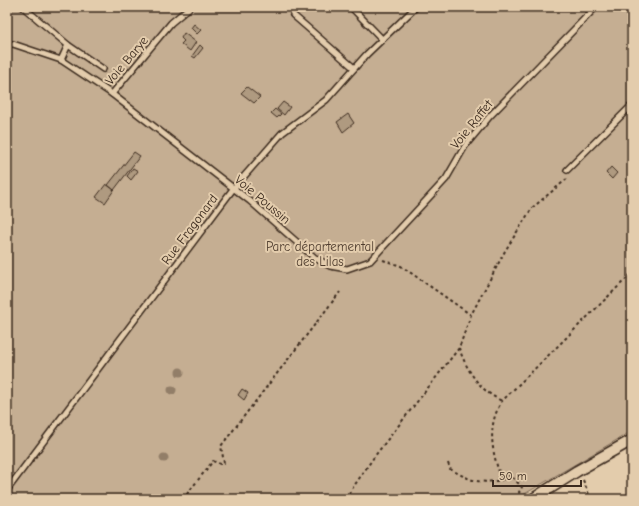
<svg xmlns="http://www.w3.org/2000/svg" width="639" height="506" viewBox="0 0 639 506" font-family="'Comic Neue',sans-serif">
<style>
.green{fill:#c5ae92;stroke:#806c58}
.building{fill:#af9a80;stroke:#3b2a1e}
.lines{fill:none;stroke-linecap:round;stroke-linejoin:round}
.service-casing{stroke:#3b2a1e;stroke-width:8}
.minor-casing{stroke:#3b2a1e;stroke-width:13}
.path{stroke:#3b2a1e;stroke-width:2;stroke-dasharray:3 3;stroke-linecap:butt}
.service{stroke:#e3ccac;stroke-width:5}
.minor{stroke:#e3ccac;stroke-width:10}
.tree{fill:#927e67}
.labels{text-anchor:middle;stroke-width:4;stroke-linejoin:round;paint-order:stroke}
.street-label{font-size:13px;fill:#3b2a1e;stroke:#e3ccac}
.park-label{font-size:13px;fill:#503e2f;stroke:#e3ccac}
</style>
<rect width="100%" height="100%" fill="#e3ccac"/>
<filter id="ink" filterUnits="userSpaceOnUse"><feTurbulence type="fractalNoise" baseFrequency=".025" numOctaves="2"/><feDisplacementMap in="SourceGraphic" scale="8" xChannelSelector="R" yChannelSelector="G"/><feConvolveMatrix kernelMatrix="1 2 1 2 8 2 1 2 1" color-interpolation-filters="sRGB"/></filter>
<g filter="url(#ink)">
<polygon class="green" points="7,7 632,7 632,431 516,499 7,499"/>
<g class="building">
<polygon points="194,24 201,30 197,34 191,28"/>
<polygon points="184,33 196,42 190,51 181,44 184,41 181,38"/>
<polygon points="200,45 203,48 195,58 192,56"/>
<polygon points="247,87 260,97 254,103 241,93"/>
<polygon points="283,102 290,107 284,115 277,109"/>
<polygon points="275,109 281,114 277,118 271,113"/>
<polygon points="348,114 354,123 343,132 337,122"/>
<polygon points="134,152 140,156 114,190 108,185"/>
<polygon points="611,167 617,173 612,179 606,173"/>
<polygon points="133,168 138,171 131,180 127,176"/>
<polygon points="106,184 114,190 105,203 96,197"/>
<polygon points="242,389 248,393 244,400 238,395"/>
</g>
<g class="lines">
<defs>
<g id="service">
<polyline points="23,7 68,45"/>
<polyline points="351,7 382,39"/>
<polyline points="632,7 632,8"/>
<polyline points="293,15 354,68"/>
<polyline points="7,44 13,44 61,60 112,94 171,23 190,7"/>
<polyline points="61,60 68,45 103,69"/>
<polyline points="112,94 250,201 315,258 330,266 347,269 370,261 446,179 465,146 490,116 596,7"/>
<polyline points="567,170 632,105"/>
<polyline points="7,490 233,189 282,133 326,100 367,54 416,7"/>
</g>
<polyline id="minor" points="533,499 577,471 632,440"/>
</defs>
<use href="#service" class="service-casing"/>
<use href="#minor" class="minor-casing"/>
<g class="path">
<polyline points="383,260 401,266 471,315"/>
<path d="M 459,348 C 467,371 480,391 502,401"/>
<path d="M 448,463 L 450,469 C 472,481 477,484 502,480"/>
<polyline points="583,480 591,499"/>
<polyline points="183,499 213,461 220,464 224,463 221,446 340,292"/>
<polyline points="345,499 374,457 459,348 471,315 505,251 532,208 568,178"/>
<path d="M 522,499 L 519,492 L 522,487 L 510,475 L 502,480 C 492,454 486,426 502,401 L 632,273"/>
</g>
<use href="#service" class="service"/>
<use href="#minor" class="minor"/>
</g>
<g class="tree">
<circle cx="180" cy="372" r="4.5"/>
<circle cx="172" cy="390" r="4.5"/>
<circle cx="164" cy="458" r="4.5"/>
</g>
</g>
<g class="labels">
<g class="street-label">
<text transform="translate(126 60) rotate(-50)" y="5">Voie Barye</text>
<text transform="translate(471 124) rotate(-51)" y="5">Voie Raffet</text>
<text transform="translate(263 199) rotate(40)" y="5">Voie Poussin</text>
<text transform="translate(189 229) rotate(-53)" y="5">Rue Fragonard</text>
</g>
<g class="park-label">
<text x="320" y="251">Parc départemental<tspan x="320" dy="15">des Lilas</tspan></text>
</g>
</g>
<rect width="639" height="506" fill="none" stroke="#e3ccac" stroke-width="24"/>
<rect x="12" y="12" width="615" height="482" fill="none" stroke="#3b2a1e" stroke-width="1.5" filter="url(#ink)"/>
<path d="M493 480v6h88v-6" fill="none" stroke="#3b2a1e" stroke-width="2"/>
<text x="499" y="480" font-size="12" fill="#3b2a1e" stroke="#e3ccac" stroke-width="3" paint-order="stroke">50 m</text>
</svg>
